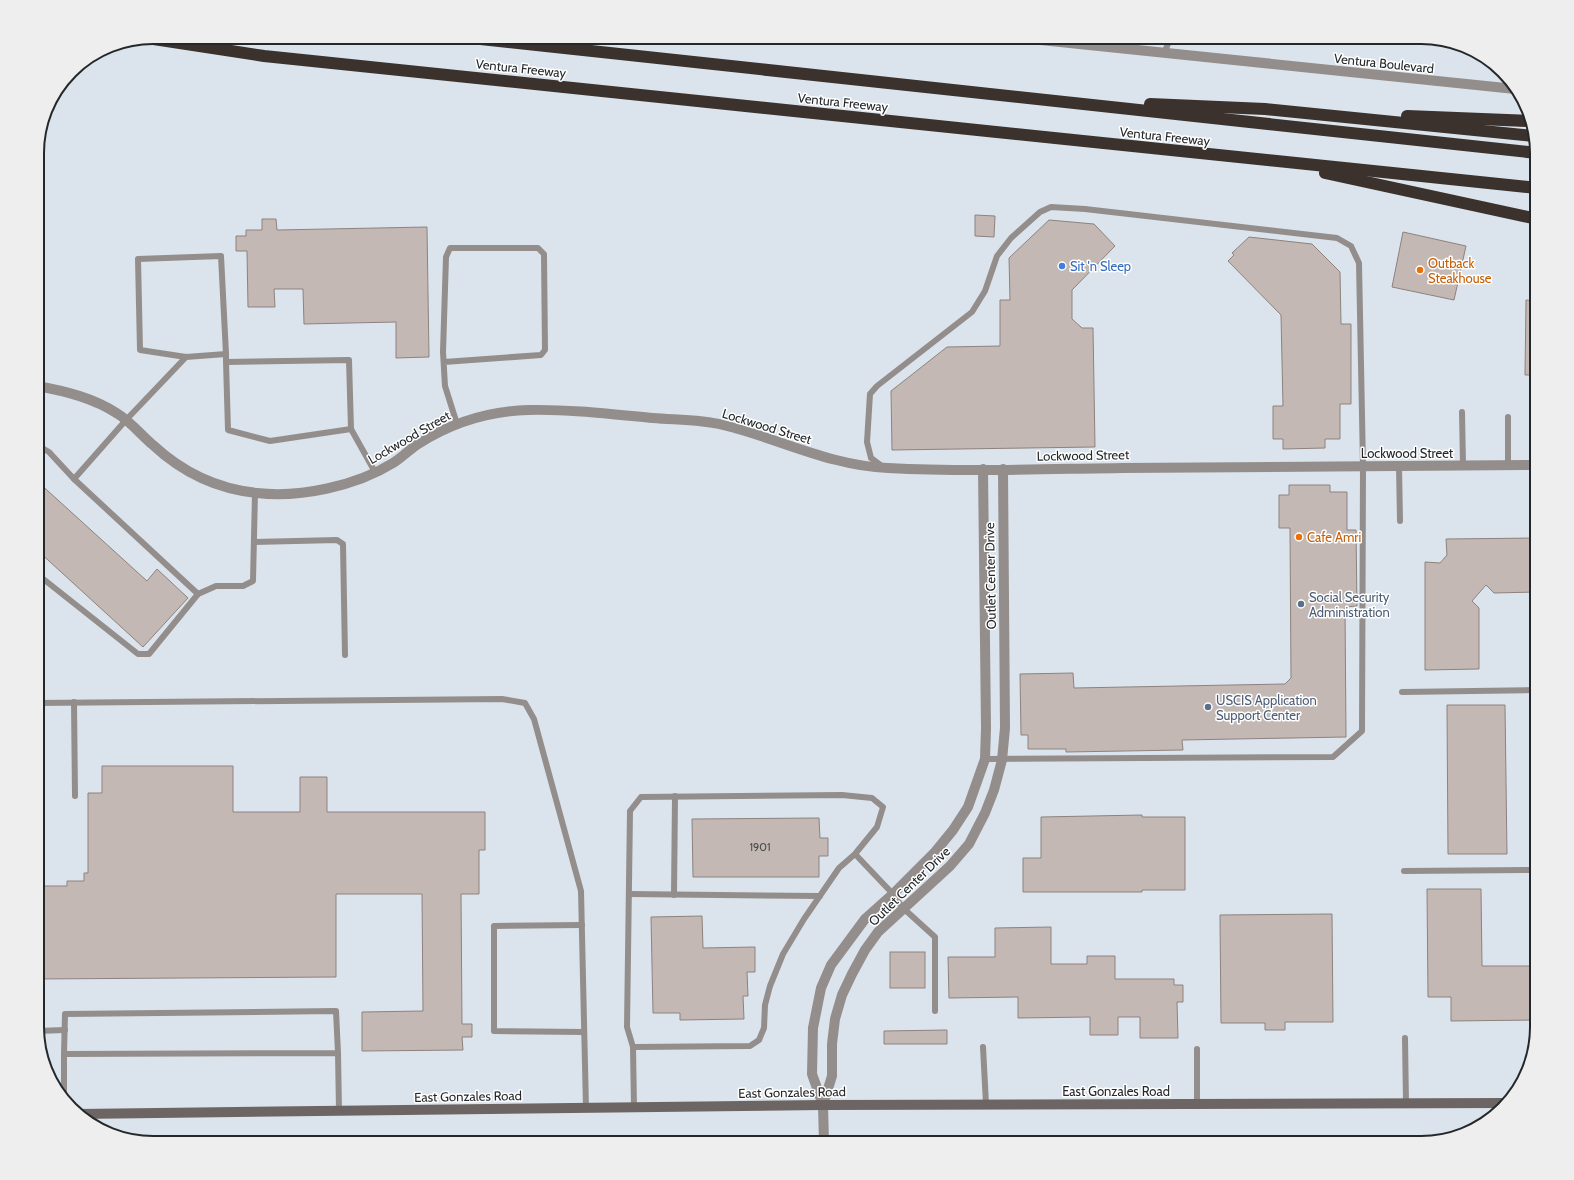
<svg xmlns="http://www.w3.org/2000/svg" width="1574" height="1180" viewBox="0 0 1574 1180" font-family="Cabin,sans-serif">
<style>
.building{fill:#c3b8b3;stroke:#8d827e}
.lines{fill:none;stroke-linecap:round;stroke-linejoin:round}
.service{stroke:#938e8c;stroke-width:6}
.minor{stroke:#938e8c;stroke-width:10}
.tertiary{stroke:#938e8c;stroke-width:10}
.secondary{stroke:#6d6563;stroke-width:10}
.motorway{stroke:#3b322e;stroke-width:12}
.shop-dot{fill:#3f7fe0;stroke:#fff;stroke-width:1.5}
.food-dot{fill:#e8710a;stroke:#fff;stroke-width:1.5}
.service-dot{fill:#5c6f8a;stroke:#fff;stroke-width:1.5}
.labels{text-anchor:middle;stroke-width:3;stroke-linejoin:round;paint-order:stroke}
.number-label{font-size:11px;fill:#4c4c4d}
.street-label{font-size:13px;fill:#25282b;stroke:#fff}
.food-label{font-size:13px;fill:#c56008;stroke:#fff;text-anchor:start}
.shop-label{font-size:13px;fill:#366cbe;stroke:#fff;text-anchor:start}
.service-label{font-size:13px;fill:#4e5e75;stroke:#fff;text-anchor:start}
.rim{fill:none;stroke:#25282b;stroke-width:2}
</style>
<rect width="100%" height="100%" fill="#dbe4ec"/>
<g class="building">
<polygon points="975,215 995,216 994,237 975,236"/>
<polygon points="262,219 276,219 277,230 427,227 429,357 396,358 396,322 304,324 303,289 274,289 275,307 248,307 247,251 236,251 236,236 246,236 246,230 262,230"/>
<polygon points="1049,220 1094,224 1115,246 1072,290 1072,319 1082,328 1093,328 1095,447 892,450 891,391 947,347 1000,346 1000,300 1010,300 1009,258"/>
<polygon points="1403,232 1466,246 1454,300 1392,287"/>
<polygon points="1249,237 1312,244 1340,272 1341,324 1351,324 1351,404 1340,404 1340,439 1325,439 1325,448 1283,449 1283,439 1273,439 1273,406 1283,406 1281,315 1228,261 1234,255 1232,253"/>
<polygon points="1526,300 1537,301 1537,375 1525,375"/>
<polygon points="37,481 147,581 157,569 188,598 143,647 37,550"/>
<polygon points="1289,485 1330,485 1330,492 1347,492 1347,530 1356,530 1357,606 1345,607 1346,737 1182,740 1183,750 1066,752 1066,749 1028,749 1028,735 1021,735 1020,674 1073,673 1074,688 1285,684 1291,678 1290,528 1279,528 1279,495 1289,495"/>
<polygon points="1537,538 1537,592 1494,593 1486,585 1472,601 1479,608 1479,669 1425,670 1425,562 1440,563 1447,555 1446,539"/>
<polygon points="1447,705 1505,705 1507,854 1448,854"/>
<polygon points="102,766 233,766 233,812 300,812 300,777 327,777 327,812 485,812 485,850 479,850 479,894 461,894 462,1024 472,1024 472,1037 462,1037 463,1050 362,1051 362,1012 423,1011 422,894 336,894 336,977 37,979 37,886 67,886 67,881 84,881 84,873 88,873 88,793 102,793"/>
<polygon points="1142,815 1142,817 1185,817 1185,890 1142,890 1142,892 1023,892 1023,858 1041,858 1041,817"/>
<polygon points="819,818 820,838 828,838 828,856 819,856 819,877 693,877 692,819"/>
<polygon points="1427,889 1481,889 1482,966 1537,966 1537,1020 1451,1021 1451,997 1428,997"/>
<polygon points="1332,914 1333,1022 1285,1022 1285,1030 1265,1030 1265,1023 1221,1023 1220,915"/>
<polygon points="702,916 703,948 755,947 755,972 747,972 748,996 743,996 744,1019 680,1020 680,1013 653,1013 651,917"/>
<polygon points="1051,927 1051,964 1087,964 1087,956 1115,956 1115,979 1174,979 1174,985 1183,985 1183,1002 1177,1002 1178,1038 1140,1038 1140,1017 1118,1017 1118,1035 1090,1035 1090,1017 1018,1018 1018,997 949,998 948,957 995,957 995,928"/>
<rect x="890" y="952" width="35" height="36"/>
<polygon points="947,1030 947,1044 884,1044 884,1031"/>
</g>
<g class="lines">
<g class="service">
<polyline points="1164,53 1171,37"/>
<polygon points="221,256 226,354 186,357 140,350 138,259"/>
<polyline points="226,354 226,362 228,430 270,441 351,429 349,360 226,362"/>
<polyline points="444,362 541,355 545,350 544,254 538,248 450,248 446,257 443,352 445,386 457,424"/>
<polyline points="1462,412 1463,465"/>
<polyline points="1508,417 1508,465"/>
<polyline points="351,429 375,472"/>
<polyline points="1399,466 1400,521"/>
<polyline points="883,467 871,458 867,442 870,394 877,386 972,312 985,291 997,256 1011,238 1040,212 1051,207 1085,209 1337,238 1351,246 1359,263 1363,466 1362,731 1333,757 985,759"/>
<polyline points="74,479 126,420 186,357"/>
<polyline points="254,542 337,540 343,544 345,655"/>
<polyline points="37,574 138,654 149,654 198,594 74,479 49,452 37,445"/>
<polyline points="198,594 216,586 243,586 253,581 255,493"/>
<polyline points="1402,692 1537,690"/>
<polyline points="74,702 75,796"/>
<polyline points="37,703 502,699 525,703 534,719 581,891 586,1108"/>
<polyline points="855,854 877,827 883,807 872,798 842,795 641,797 630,811 627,1027 633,1047 750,1046 759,1040 764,1028 765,1005 770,986 783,954 804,919 839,868 855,854 893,894 903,908 935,937 935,1011"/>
<polyline points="1404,871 1537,870"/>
<polyline points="629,894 820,896"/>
<polyline points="674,895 675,796"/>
<polyline points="582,925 494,926 494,1031 584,1032"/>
<polyline points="37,1031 65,1030"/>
<polyline points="1405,1038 1406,1103"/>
<polyline points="633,1047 634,1107"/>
<polyline points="983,1047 986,1104"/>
<polyline points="338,1053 336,1011 65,1014 64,1054 338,1053 339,1111"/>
<polyline points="64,1096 64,1054"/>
<polyline points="1197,1104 1197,1049"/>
</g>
<g class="minor">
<path d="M 37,386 C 65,391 94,398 118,414 C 131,422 141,435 153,445 C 182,472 218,489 257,493 C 300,498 356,486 393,463 C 401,458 409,450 418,444 C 451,423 488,411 528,410 C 569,409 611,414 653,418 C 675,420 700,419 723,425 C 778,438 830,466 888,468 C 966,472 1045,469 1123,468 C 1261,467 1399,466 1537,465"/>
<polyline points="823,1105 832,1076 832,1044 835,1019 842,995 852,974 865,950 878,932 950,866 969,844 985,813 994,790 1002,760 1005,728 1003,469"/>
<polyline points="824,1143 823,1105 812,1074 813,1028 821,988 831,965 865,919 893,894 935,852 953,830 968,807 985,759 986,728 983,469"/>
</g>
<polyline class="tertiary" points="1012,37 1515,89"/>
<g class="secondary">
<polyline points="78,1114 823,1105 1506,1103"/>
<polyline points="1144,1143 1428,1141"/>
</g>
<g class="motorway">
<polyline points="462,37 1537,153"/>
<polyline points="147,38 264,56 1537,188"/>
<polyline points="1150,104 1265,109 1533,136"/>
<polyline points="1407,116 1529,121"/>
<polyline points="1325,173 1537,219"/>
</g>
</g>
<circle class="shop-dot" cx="1062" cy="266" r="4"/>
<g class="food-dot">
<circle cx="1420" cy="270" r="4"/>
<circle cx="1299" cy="537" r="4"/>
</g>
<g class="service-dot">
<circle cx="1301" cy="604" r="4"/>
<circle cx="1208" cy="707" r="4"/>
</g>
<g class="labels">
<g class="number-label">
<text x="760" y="851">1901</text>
</g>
<g class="street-label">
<text transform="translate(1384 63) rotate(6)" y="5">Ventura Boulevard</text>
<text transform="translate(521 68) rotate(6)" y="5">Ventura Freeway</text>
<text transform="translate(843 102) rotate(6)" y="5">Ventura Freeway</text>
<text transform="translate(1165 136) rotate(6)" y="5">Ventura Freeway</text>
<text transform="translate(767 426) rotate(17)" y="5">Lockwood Street</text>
<text transform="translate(409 437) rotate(-30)" y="5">Lockwood Street</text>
<text x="1407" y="458">Lockwood Street</text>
<text transform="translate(1083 455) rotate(-1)" y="5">Lockwood Street</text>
<text transform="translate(990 576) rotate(-91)" y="5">Outlet Center Drive</text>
<text transform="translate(909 886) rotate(-44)" y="5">Outlet Center Drive</text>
<text x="1116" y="1096">East Gonzales Road</text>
<text transform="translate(792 1092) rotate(-1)" y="5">East Gonzales Road</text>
<text transform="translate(468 1096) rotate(-1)" y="5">East Gonzales Road</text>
</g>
<g class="food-label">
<text x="1428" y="268">Outback<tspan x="1428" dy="15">Steakhouse</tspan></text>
<text x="1307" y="542">Cafe Amri</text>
</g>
<g class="shop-label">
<text x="1070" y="271">Sit 'n Sleep</text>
</g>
<g class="service-label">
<text x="1309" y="602">Social Security<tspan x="1309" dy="15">Administration</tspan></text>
<text x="1216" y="705">USCIS Application<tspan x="1216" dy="15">Support Center</tspan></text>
</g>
</g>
<path d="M0 0H1574V1180H0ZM153 44H1421A109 109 0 0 1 1530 153V1027A109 109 0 0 1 1421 1136H153A109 109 0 0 1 44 1027V153A109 109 0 0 1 153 44Z" fill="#eee" fill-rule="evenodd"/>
<path class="rim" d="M153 44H1421A109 109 0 0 1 1530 153V1027A109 109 0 0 1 1421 1136H153A109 109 0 0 1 44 1027V153A109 109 0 0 1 153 44Z"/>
</svg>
